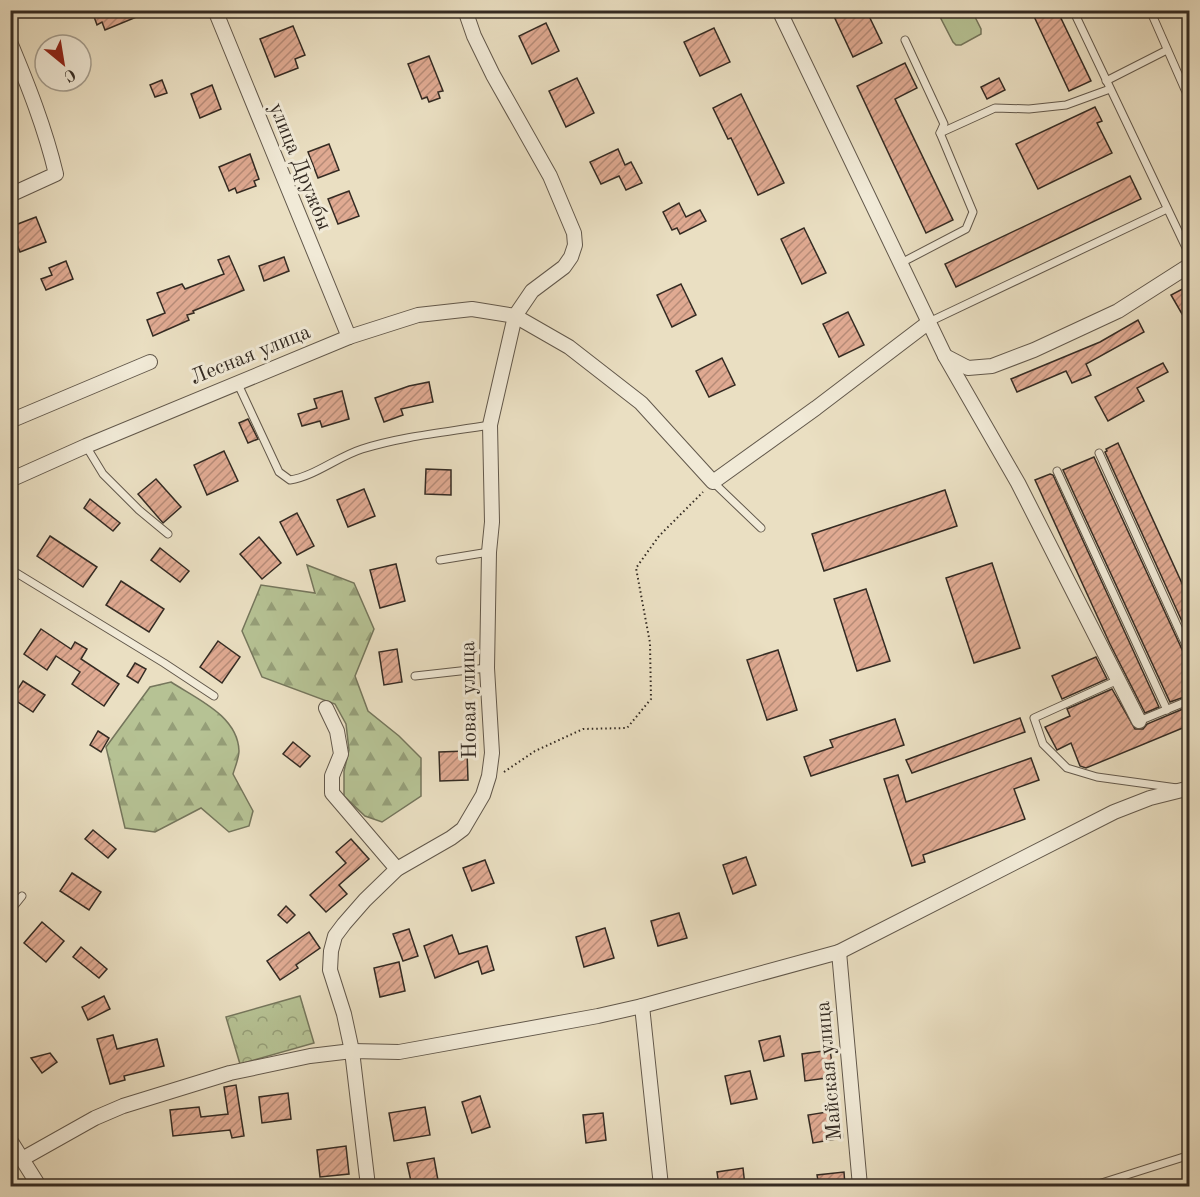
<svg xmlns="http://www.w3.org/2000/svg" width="1200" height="1197" viewBox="0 0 1200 1197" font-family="'Old Standard TT',serif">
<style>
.green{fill:#b6c294;stroke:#75765c;stroke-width:1.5}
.forest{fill:url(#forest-firs);stroke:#75765c;stroke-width:1.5}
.park{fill:url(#park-crowns);stroke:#75765c;stroke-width:1.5}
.building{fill:url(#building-hatch);stroke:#342b23;stroke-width:1.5}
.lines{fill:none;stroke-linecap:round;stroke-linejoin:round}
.service-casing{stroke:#62584b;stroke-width:9}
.minor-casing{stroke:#62584b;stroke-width:16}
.path{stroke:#342b23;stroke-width:2;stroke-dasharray:1.5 3;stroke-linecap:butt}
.service{stroke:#f1ead7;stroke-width:7}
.minor{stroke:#f1ead7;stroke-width:14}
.labels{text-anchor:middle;stroke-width:6;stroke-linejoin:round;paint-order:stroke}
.street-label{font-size:21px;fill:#342b23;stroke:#f1ead7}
</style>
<defs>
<pattern id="forest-firs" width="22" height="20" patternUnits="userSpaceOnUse" patternTransform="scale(1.5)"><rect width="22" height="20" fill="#b6c294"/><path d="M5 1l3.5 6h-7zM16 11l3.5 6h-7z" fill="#959e78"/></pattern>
<pattern id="park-crowns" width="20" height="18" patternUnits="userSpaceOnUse" patternTransform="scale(1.5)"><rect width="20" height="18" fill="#b6c294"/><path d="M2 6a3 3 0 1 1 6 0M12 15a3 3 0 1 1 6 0" fill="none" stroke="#959e78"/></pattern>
<pattern id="building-hatch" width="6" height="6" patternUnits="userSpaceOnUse" patternTransform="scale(1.5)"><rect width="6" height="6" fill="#e0aa92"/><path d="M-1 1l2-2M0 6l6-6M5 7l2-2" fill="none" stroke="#b68b77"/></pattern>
</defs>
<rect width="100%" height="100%" fill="#eadfc2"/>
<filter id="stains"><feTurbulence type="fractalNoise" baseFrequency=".00333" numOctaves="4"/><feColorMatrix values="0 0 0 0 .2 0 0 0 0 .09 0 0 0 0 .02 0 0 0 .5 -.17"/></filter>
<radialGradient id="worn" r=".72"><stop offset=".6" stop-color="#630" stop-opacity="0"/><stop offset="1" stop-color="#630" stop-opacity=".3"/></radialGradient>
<polygon class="green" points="937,11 972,11 981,29 981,34 961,45 956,45 953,42"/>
<g class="forest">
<polygon points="307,565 354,583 374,629 355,676 368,711 399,736 421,758 421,796 382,822 365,816 344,796 344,771 349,750 346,724 335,704 262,677 242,631 261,585 315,593"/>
<path d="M 171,682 C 197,699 238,716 239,751 C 239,758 235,767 233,774 L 253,811 L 249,826 L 229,832 L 201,808 L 155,832 L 125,828 L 106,747 L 150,687 Z"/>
</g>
<polygon class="park" points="300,996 314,1043 240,1064 226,1017"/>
<g class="building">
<polygon points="97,10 151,10 151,11 105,30 102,22 97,25 93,14"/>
<polygon points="831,10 866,10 882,43 853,57"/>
<polygon points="1031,10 1057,10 1091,81 1069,91"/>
<polygon points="546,23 559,51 532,64 519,36"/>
<polygon points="293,26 305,55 295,59 298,68 275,77 260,39"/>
<polygon points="714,28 730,62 700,76 684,42"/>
<polygon points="429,56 443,91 438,92 440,98 429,102 427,97 422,99 408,64"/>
<polygon points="905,63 917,88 895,99 953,220 926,233 857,86"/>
<polygon points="577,78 594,113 566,127 549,91"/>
<polygon points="999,78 1005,90 987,99 981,87"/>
<polygon points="162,80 167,93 155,97 150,85"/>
<polygon points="212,85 221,109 200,118 191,94"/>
<polygon points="741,94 784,183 758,195 731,138 728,139 713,108"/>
<polygon points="1095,107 1102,121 1097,123 1112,153 1038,189 1016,144"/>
<polygon points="329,144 339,170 318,178 308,152"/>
<polygon points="618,149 625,165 631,162 642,183 626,190 619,176 601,184 590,162"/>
<polygon points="250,154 259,179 254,181 256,186 237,193 235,188 229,191 219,167"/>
<polygon points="1130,176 1141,199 956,287 945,264"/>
<polygon points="349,191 359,216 338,224 328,199"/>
<polygon points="679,203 686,217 700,210 706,221 680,234 677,228 672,230 663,212"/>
<polygon points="36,217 46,242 20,252 10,227"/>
<polygon points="804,228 826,273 802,284 781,239"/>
<polygon points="229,256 244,290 193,311 194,313 187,315 189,320 153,336 147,320 165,313 157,293 182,284 185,289 224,274 218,260"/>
<polygon points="284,257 289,271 264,281 259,266"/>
<polygon points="66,261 73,279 46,290 41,279 52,275 49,268"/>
<polygon points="681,284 696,315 672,327 657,295"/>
<polygon points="1190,285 1190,309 1182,314 1171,295"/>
<polygon points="848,312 864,345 839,357 823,324"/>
<polygon points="1138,320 1144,332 1086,364 1091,375 1072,383 1066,371 1017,392 1011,379 1100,342"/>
<polygon points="722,358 735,385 709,397 696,371"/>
<polygon points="1163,363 1168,372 1137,388 1144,401 1108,421 1095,397"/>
<polygon points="429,382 433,402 401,409 403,415 384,422 375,398 409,386"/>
<polygon points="342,391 349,419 322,427 320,421 302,426 298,414 317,408 314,399"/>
<polygon points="248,419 258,439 248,443 239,423"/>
<polygon points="1118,443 1190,601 1190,639 1105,452 1107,451 1106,449"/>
<polygon points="224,451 238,481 207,495 194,465"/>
<polygon points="1094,457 1185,656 1190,660 1190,695 1170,702 1063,470"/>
<polygon points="426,469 451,470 451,495 425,494"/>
<polygon points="1050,474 1053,475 1159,707 1145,713 1110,644 1035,480"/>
<polygon points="156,479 181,507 163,523 138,494"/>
<polygon points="364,489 375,516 348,527 337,500"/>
<polygon points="945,490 957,526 824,571 812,534"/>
<polygon points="90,499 120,523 113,531 84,508"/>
<polygon points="297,513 314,546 297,555 280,522"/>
<polygon points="50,536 97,567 83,587 37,556"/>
<polygon points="259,537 281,563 262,579 240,554"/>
<polygon points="160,548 189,571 180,582 151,560"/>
<polygon points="992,563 1020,648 974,663 946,578"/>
<polygon points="396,564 405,601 380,608 370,570"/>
<polygon points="121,581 164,609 149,632 106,605"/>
<polygon points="866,589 890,661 857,671 834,599"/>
<polygon points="41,629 71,649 75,642 87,649 81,659 119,684 104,706 72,684 80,672 56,656 47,670 24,654"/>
<polygon points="218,641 240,657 222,683 200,667"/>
<polygon points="397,649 402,682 384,685 379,652"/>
<polygon points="778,650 797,710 767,720 747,660"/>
<polygon points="1096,657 1107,679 1062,699 1052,676"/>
<polygon points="135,663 146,669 138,683 127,676"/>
<polygon points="23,681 45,695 33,712 12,698"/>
<polygon points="1112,689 1135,729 1143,729 1147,724 1190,706 1190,725 1086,768 1080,766 1071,743 1057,750 1045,727 1070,716 1067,709"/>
<polygon points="1020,718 1025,732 912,773 906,760"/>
<polygon points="895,719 904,745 811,776 804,757 833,747 830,740"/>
<polygon points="98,731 109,738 101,752 90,745"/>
<polygon points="293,742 310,756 300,767 283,754"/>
<polygon points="467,751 468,780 440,781 439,752"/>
<polygon points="1031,758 1039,780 1014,789 1025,819 923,855 925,862 912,866 884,779 898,775 906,802"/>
<polygon points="93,830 116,849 108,858 85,839"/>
<polygon points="351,839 369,859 339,885 347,894 326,912 310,895 346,863 336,852"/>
<polygon points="746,857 756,885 733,894 723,865"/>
<polygon points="485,860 494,883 472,891 463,868"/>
<polygon points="72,873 101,892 89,910 60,891"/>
<polygon points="286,906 295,915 287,923 278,915"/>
<polygon points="679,913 687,938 658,946 651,921"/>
<polygon points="42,922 64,941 46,962 24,943"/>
<polygon points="605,928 614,958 584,967 576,937"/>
<polygon points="409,929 418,956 403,961 393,934"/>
<polygon points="309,932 320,948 296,965 298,968 280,980 267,961"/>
<polygon points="452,935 459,954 487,946 494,970 482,974 478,961 435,978 424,946"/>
<polygon points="81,947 107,969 99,978 73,957"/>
<polygon points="399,962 405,991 380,997 374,968"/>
<polygon points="104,996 110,1009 88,1020 82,1007"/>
<polygon points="113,1035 117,1049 157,1039 164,1066 124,1076 125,1080 110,1084 97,1039"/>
<polygon points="780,1036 784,1056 764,1061 759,1041"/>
<polygon points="830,1050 834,1077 805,1081 802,1054"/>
<polygon points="50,1053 57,1062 42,1073 31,1058"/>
<polygon points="750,1071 757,1099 731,1104 725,1076"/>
<polygon points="236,1085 244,1136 232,1138 230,1130 173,1136 170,1110 199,1107 201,1117 228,1114 224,1087"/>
<polygon points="288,1093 291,1119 262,1123 259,1097"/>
<polygon points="480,1096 490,1127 472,1133 462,1102"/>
<polygon points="425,1107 430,1135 394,1141 389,1113"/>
<polygon points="839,1110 843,1138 813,1143 808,1115"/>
<polygon points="603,1113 606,1140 586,1143 583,1115"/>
<polygon points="346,1146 349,1174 320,1177 317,1150"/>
<polygon points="434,1158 439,1186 412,1186 407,1163"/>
<polygon points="743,1168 745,1186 719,1186 717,1172"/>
<polygon points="844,1172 845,1186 819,1186 817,1175"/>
</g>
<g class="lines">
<defs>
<g id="service">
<polyline points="1073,10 1190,256"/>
<polyline points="1150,10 1190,101"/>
<polyline points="1106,81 1167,50"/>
<polyline points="940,133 995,108 1029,109 1066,105 1110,89"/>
<polyline points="901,263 966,229 973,212 940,133 944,124 905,40"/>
<polyline points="929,322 1167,209"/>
<path d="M 237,382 L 279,472 L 290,480 C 315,476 337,457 362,449 C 403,436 448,432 490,425"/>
<polyline points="86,446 103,474 139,510 168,534"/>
<polyline points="1099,453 1190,654"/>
<polyline points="1057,471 1167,710"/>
<polyline points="713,482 761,528"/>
<polyline points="440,560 489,552"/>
<polyline points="10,569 164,663 214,696"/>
<polyline points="415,676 487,668"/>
<polyline points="1118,680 1034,718 1043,744 1067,768 1097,777 1177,788"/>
<polyline points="1139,721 1190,700"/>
<polyline points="10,911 22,896"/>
<polyline points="1092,1186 1190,1155"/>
</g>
<g id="minor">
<polyline points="215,10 349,337"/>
<polyline points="779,10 945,356 1018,483 1139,721"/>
<path d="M 10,42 C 28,85 45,128 56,174 L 10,195"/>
<polyline points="945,356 968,368 992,366 1034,350 1118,311 1190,265"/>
<polyline points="10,421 150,362"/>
<polyline points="10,480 86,446 349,337 418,315 472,309 515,316 569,347 641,403 713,482 816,408 929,322"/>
<polyline points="326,708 337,731 341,754 332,776 332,793 397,869"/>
<polyline points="839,952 860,1186"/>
<polyline points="642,1006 661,1186"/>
<polyline points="10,1140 39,1186"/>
<polyline points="22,1159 95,1118 123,1106 230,1073 310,1056 352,1051 399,1052 598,1016 642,1006 839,952 1114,812 1150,798 1190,788"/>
<polyline points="368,1186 352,1051 344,1014 330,970 331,951 335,936 344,924 365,900 397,869 451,838 463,829 483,795 489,776 492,753 487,668 489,552 492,522 490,425 515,316 532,291 564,267 571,257 575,245 574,233 550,176 493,75 474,36 465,10"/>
</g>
</defs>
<use href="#service" class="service-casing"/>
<use href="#minor" class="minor-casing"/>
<polyline class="path" points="504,772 535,751 583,729 627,728 651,699 650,643 636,568 659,536 703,492"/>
<use href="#service" class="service"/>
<use href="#minor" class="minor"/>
</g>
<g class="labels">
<g class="street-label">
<text transform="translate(301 166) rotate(68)" y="7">улица Дружбы</text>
<text transform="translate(250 354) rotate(-22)" y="7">Лесная улица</text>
<text transform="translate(468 700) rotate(-91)" y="7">Новая улица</text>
<text transform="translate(828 1071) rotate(-95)" y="7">Майская улица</text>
</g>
</g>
<rect width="1200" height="1197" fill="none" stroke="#eadfc2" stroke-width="36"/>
<rect x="12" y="12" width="1176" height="1173" fill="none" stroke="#342b23" stroke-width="3"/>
<rect x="18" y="18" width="1164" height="1161" fill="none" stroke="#342b23" stroke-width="1.5"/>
<g transform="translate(63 63) rotate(150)"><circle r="28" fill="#f1ead7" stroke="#a59e8f" stroke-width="1.5"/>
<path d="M0-4.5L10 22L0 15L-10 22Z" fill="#8f2418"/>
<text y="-9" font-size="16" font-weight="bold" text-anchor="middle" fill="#342b23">С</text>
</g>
<rect width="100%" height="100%" filter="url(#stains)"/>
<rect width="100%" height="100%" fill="url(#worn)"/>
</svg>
